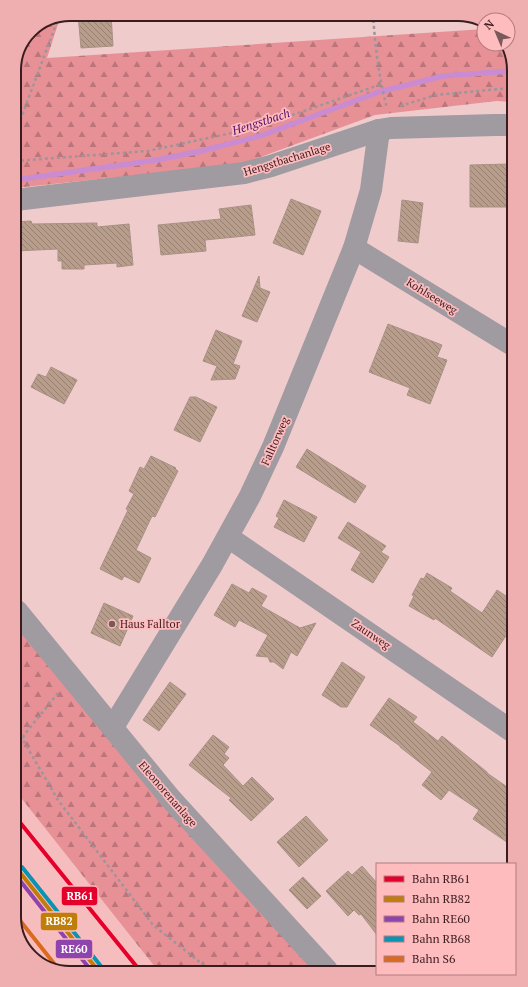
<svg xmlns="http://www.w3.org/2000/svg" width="528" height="987" viewBox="0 0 528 987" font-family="'PT Serif',serif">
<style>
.built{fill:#f6bdbe}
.forest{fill:url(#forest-firs)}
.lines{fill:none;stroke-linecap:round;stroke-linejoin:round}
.stream{stroke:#ca8cd0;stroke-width:5.5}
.building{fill:url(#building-back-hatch);stroke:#a99184}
.path{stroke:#9e959a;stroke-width:2.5;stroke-dasharray:3 3;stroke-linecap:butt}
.street{stroke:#a09aa1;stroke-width:22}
.rail-1-casing{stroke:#ffbcbe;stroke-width:7}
.rail-2-casing{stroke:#ffbcbe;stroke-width:7}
.rail-3-casing{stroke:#ffbcbe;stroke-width:7}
.rail-4-casing{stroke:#ffbcbe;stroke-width:7}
.rail-5-casing{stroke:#ffbcbe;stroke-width:7}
.rail-1{stroke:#e4002b;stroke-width:4}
.rail-2{stroke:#bf7d09;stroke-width:4}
.rail-3{stroke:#8e44ad;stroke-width:4}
.rail-4{stroke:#0994b4;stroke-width:4}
.rail-5{stroke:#d96b21;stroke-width:4}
.poi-dot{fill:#7a595b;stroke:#ffbcbe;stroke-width:1.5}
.labels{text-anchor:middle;stroke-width:3.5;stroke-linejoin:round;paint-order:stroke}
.street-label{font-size:11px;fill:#3b1c1e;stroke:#ffbcbe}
.poi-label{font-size:11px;fill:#3b1c1e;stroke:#ffbcbe;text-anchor:start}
.water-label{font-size:12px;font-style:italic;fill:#540c68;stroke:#ffbcbe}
.rim{fill:none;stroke:#3b1c1e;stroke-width:2}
.line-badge{stroke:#ffbcbe;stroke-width:1.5}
.badge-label{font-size:11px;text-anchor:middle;font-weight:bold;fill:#fff}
</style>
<defs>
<pattern id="forest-firs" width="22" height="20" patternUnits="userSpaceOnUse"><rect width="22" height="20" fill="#e79197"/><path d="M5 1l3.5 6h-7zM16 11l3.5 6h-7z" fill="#bc767b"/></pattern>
<pattern id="building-back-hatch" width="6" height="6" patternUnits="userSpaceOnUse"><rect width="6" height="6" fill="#b89d8b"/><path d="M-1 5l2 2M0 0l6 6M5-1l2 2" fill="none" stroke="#977f71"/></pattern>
</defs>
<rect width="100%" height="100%" fill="#f0cbcc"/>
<polygon class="built" points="18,794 159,972 66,973 39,963 18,939"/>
<g class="forest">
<polygon points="60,18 47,58 484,29 484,44 506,44 510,48 510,102 497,101 375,115 242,164 15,188 14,66 30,30"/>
<polygon points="17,621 315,970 159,972 18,794"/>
</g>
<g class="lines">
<polyline class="stream" points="15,180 157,160 201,151 260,136 379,92 443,76 510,71"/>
</g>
<g class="building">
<polygon points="78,14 111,14 113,46 81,48"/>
<polygon points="510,164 510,207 470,207 470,165"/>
<polygon points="291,199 321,211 303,255 273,243"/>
<polygon points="402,200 423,203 418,243 398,241"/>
<polygon points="251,205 255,235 205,240 206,251 161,255 158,225 221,219 219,209"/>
<polygon points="31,221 32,224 97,223 97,227 129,224 133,265 117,267 117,263 84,265 84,269 62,269 62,261 58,261 58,249 15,251 15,222"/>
<polygon points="259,276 260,288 270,292 257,322 242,316"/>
<polygon points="388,324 442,345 437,357 447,360 430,404 407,395 410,388 369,372"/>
<polygon points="216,330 242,341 233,364 240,366 235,379 211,380 217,366 203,361"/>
<polygon points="51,367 77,380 64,404 31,387 38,374 46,377"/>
<polygon points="190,397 196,397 217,407 200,442 174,430"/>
<polygon points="307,449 366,486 355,503 296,467"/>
<polygon points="151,456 176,468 175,469 178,471 155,517 152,516 136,550 151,558 139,583 124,576 122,580 100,569 128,510 126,509 134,494 129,491 140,467 144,469"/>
<polygon points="284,500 317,517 304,542 274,527 279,518 276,516"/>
<polygon points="348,522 386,546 381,552 389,557 373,583 351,570 361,552 338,538"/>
<polygon points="427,573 452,588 450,591 482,613 497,590 512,600 513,625 492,657 435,618 434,620 409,606 414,596 412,595 421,578 424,579"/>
<polygon points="232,584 249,593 252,588 267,596 261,606 300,628 316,623 297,656 291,652 283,669 274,662 270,662 268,657 256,656 268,635 239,620 235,627 214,615"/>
<polygon points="104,603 133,616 120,646 91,633"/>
<polygon points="342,662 365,677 347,707 341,707 322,695"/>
<polygon points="170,682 186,694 159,731 143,720"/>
<polygon points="389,698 417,717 413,722 438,741 442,736 487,772 487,773 513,791 514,847 473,819 479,810 449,790 441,800 422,785 432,772 400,747 400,746 370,725"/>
<polygon points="213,735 229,747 224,754 229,758 223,765 243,786 252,777 274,799 251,821 229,800 231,798 189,765"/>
<polygon points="306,816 328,840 299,867 277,842"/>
<polygon points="362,866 377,883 377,935 361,914 359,915 354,910 348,916 326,891 348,871 352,875"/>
<polygon points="303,877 321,896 307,909 289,890"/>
</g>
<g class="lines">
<g class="path">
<path d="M 373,14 C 375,46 379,78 387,108"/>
<polyline points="400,106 436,95 510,88"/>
<polyline points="14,137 58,19"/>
<polyline points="15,161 148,151 255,128 382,84"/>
<polyline points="58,693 24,735 23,740 58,800 153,925 211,971"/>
<polyline points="17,733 22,740"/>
</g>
<g class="street">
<polyline points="15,200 244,173 271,166 379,130 391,128 495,125 510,125"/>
<polyline points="354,248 511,344"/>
<polyline points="228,537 513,732"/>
<polyline points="17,611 170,798 327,970"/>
<polyline points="113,727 212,565 250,496 273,447 354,248 371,190 379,130"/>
</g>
<defs>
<polyline id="rail-1" points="18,820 141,972"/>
<polyline id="rail-2" points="18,870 100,973"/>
<polyline id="rail-3" points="18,878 93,973"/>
<polyline id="rail-4" points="22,867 104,970"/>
<polyline id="rail-5" points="18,918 60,971"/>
</defs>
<use href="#rail-1" class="rail-1-casing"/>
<use href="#rail-2" class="rail-2-casing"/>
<use href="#rail-3" class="rail-3-casing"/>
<use href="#rail-4" class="rail-4-casing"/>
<use href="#rail-5" class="rail-5-casing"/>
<use href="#rail-1" class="rail-1"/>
<use href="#rail-2" class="rail-2"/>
<use href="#rail-3" class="rail-3"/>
<use href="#rail-4" class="rail-4"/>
<use href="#rail-5" class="rail-5"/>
</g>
<circle class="poi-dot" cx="112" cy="624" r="4"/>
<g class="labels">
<g class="street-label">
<text transform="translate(287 159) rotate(-17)" y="4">Hengstbachanlage</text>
<text transform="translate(432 296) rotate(32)" y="4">Kohlseeweg</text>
<text transform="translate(275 441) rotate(-66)" y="4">Falltorweg</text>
<text transform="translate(371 634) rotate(34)" y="4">Zaunweg</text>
<text transform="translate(168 794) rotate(49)" y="4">Eleonorenanlage</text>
</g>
<g class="poi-label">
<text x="120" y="628">Haus Falltor</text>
</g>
<g class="water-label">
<text transform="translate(261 122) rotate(-18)" y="4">Hengstbach</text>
</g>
</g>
<path d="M0 0H528V987H0ZM70 21H458A49 49 0 0 1 507 70V917A49 49 0 0 1 458 966H70A49 49 0 0 1 21 917V70A49 49 0 0 1 70 21Z" fill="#efafb1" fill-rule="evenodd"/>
<path class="rim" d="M70 21H458A49 49 0 0 1 507 70V917A49 49 0 0 1 458 966H70A49 49 0 0 1 21 917V70A49 49 0 0 1 70 21Z"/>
<g class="line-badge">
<rect x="61" y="886" width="37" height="20" rx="4" fill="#e4002b"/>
<rect x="40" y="912" width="38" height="19" rx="4" fill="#bf7d09"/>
<rect x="55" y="939" width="38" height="20" rx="4" fill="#8e44ad"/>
</g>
<g class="badge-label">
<text x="80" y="900">RB61</text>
<text x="59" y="925">RB82</text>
<text x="74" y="953">RE60</text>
</g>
<rect x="376" y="863" width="140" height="112" fill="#ffbcbe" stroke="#b17c7e"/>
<rect x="384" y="876" width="20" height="6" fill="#e4002b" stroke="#b17c7e"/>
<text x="412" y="883" font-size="12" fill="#3b1c1e">Bahn RB61</text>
<rect x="384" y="896" width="20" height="6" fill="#bf7d09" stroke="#b17c7e"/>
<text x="412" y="903" font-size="12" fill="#3b1c1e">Bahn RB82</text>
<rect x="384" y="916" width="20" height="6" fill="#8e44ad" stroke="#b17c7e"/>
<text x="412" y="923" font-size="12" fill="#3b1c1e">Bahn RE60</text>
<rect x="384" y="936" width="20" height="6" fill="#0994b4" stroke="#b17c7e"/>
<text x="412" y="943" font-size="12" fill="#3b1c1e">Bahn RB68</text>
<rect x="384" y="956" width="20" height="6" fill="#d96b21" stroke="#b17c7e"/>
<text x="412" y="963" font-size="12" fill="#3b1c1e">Bahn S6</text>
<g transform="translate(496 32) rotate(316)"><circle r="19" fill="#ffbcbe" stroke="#b17c7e"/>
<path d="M0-3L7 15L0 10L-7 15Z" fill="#7a595b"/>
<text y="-6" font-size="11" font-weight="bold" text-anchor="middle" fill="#3b1c1e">N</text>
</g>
</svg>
